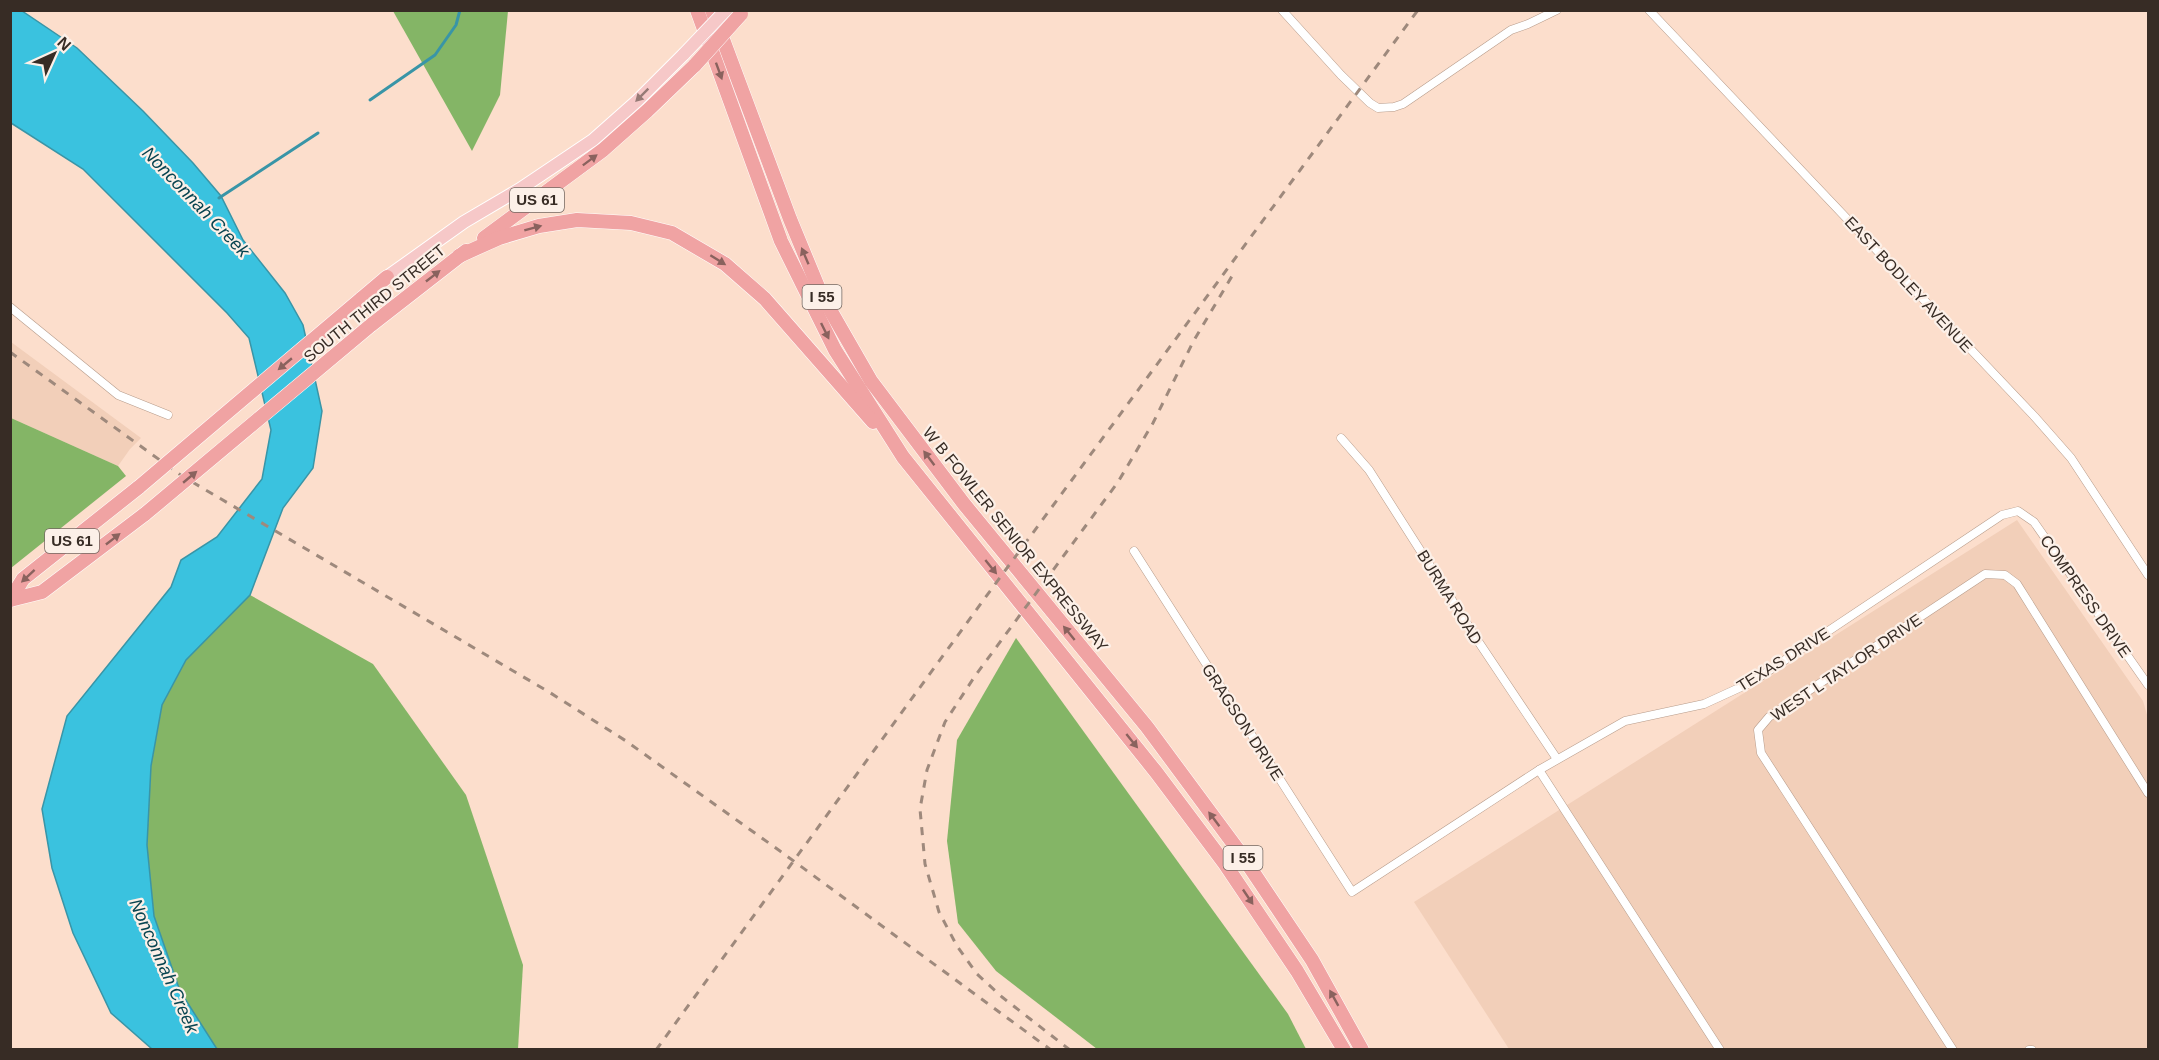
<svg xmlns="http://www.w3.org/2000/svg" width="2159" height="1060" viewBox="0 0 2159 1060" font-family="Helvetica,sans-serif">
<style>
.built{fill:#f2cfb9}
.forest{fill:#84b566}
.water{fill:#3ac2df;stroke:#3995a7;stroke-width:1.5}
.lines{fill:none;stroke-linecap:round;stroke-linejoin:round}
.stream{stroke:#3995a7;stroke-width:3}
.street-casing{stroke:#b79c8b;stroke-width:9}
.primary-casing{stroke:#fff;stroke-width:14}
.highway-casing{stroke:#fff;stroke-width:15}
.street{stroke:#fff;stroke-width:8}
.primary{stroke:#f6c8c8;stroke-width:12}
.highway{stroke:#f0a3a3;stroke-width:14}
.rail{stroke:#9e897c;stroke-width:3;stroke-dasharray:8 8;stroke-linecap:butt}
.primary-bridge-casing{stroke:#fff;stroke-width:14;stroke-linecap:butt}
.highway-bridge-casing{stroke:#fff;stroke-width:15;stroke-linecap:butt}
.primary-bridge{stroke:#f6c8c8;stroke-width:12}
.highway-bridge{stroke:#f0a3a3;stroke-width:14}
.oneway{fill:#8a625e}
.oneway2{fill:#967a76}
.labels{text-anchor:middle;stroke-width:4.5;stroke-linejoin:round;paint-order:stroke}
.shield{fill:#fcf0e8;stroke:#726760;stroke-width:1.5}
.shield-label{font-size:15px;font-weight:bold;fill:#372c25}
.street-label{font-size:16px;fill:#372c25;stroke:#fcf0e8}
.water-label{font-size:18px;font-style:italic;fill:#084450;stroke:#fcf0e8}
</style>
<rect width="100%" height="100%" fill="#fcdecc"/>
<g class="built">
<polygon points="11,342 141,438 130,449 118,466 11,418"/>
<polygon points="2017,520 2143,701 2148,718 2148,1049 1509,1049 1414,902"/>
</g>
<g class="forest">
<polygon points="393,11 508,11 500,95 472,151"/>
<polygon points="11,418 118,466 126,476 11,568"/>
<polygon points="250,595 373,664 466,795 523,965 518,1049 217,1049 180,991 154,916 147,845 151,766 162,705 186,660"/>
<polygon points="1016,638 1288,1014 1306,1049 1097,1049 996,971 958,923 947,841 957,740"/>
</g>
<polygon class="water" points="10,11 22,11 77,48 143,111 193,163 221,196 243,240 285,293 303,325 322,411 313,468 283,508 250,595 186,660 162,705 151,766 147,845 154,916 180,991 217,1049 152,1049 111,1013 73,933 52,868 42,809 67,716 171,587 181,560 217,537 262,479 271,430 249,338 227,313 83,169 11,123"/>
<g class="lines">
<g class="stream">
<polyline points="370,100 435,55 456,25 460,10"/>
<polyline points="219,198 318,133"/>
</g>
<defs>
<g id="street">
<polyline points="1282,10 1341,75 1370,103 1378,108 1394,107 1403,104 1511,30 1528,24 1557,10"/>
<polyline points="1649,10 2034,416 2071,458 2148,575"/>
<polyline points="10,307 118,395 168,415"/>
<polyline points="1341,438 1369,470 1478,641 1557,759"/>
<polyline points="1134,551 1352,892 1539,770 1625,721 1704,704 1752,682 2002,515 2018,511 2034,522 2148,685"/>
<polyline points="1539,770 1720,1050"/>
<polyline points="1953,1050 1761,753 1758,730 1769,717 1985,574 2005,575 2017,584 2148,793"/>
<polyline points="2029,1050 2032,1050"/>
</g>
<polyline id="primary" points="387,277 464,222 520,189 593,140 637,101 684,54"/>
<g id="highway">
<polyline points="697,10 781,241 835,350 903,457 1156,772 1225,864 1297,971 1344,1050"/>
<polyline points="712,10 790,219 821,294 871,381 964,504 1147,727 1241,854 1312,960 1362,1050"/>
<polyline points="484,238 603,150 647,111 695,65"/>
<polyline points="459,256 499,238 539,226 577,220 631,223 672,233 725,264 765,299 873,422"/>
<polyline points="361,299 387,277"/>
<polyline points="371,325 466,251"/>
<polyline points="10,600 23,579 139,487"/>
<polyline points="10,600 42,592 145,514"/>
</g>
</defs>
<use href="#street" class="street-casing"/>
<use href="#primary" class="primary-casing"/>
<use href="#highway" class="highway-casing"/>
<use href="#street" class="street"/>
<use href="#primary" class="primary"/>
<use href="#highway" class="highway"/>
<g class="rail">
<polyline points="10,352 182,476 549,692 626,741 780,851 1051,1050"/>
<polyline points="656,1050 993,587 1418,10"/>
<polyline points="1070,1050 1002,997 977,974 957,946 939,912 925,864 920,809 927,770 945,722 975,676 1118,482 1153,423 1193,342 1235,271"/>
</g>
<defs>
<polyline id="primary-bridge" points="684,54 726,10"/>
<g id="highway-bridge">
<polyline points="695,65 741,14"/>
<polyline points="139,487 361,299"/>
<polyline points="145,514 371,325"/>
</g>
</defs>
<use href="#primary-bridge" class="primary-bridge-casing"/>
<use href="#highway-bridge" class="highway-bridge-casing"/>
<use href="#primary-bridge" class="primary-bridge"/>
<use href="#highway-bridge" class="highway-bridge"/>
</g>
<defs><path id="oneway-solid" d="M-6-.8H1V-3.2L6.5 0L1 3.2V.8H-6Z" transform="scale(1.5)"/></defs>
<g class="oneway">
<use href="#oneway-solid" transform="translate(719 71) rotate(70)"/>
<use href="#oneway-solid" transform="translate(590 160) rotate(-37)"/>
<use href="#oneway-solid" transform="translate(533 228) rotate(-15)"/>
<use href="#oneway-solid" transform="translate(805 256) rotate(-113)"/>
<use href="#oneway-solid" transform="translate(718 260) rotate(32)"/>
<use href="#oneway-solid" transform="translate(433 276) rotate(-38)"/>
<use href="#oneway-solid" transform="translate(825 331) rotate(64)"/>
<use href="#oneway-solid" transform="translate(285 364) rotate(140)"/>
<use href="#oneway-solid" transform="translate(929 458) rotate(-127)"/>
<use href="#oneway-solid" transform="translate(190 477) rotate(-40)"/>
<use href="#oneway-solid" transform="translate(113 539) rotate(-38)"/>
<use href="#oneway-solid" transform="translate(991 567) rotate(51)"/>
<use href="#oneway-solid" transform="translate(28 576) rotate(137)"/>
<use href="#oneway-solid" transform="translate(1069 633) rotate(-129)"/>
<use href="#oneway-solid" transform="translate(1132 741) rotate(51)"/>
<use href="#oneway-solid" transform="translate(1214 819) rotate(-127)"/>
<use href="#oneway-solid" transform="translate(1248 897) rotate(56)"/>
<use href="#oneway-solid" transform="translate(1334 998) rotate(-119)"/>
</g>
<use class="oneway2" href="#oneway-solid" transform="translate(642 95) rotate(135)"/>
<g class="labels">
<g class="shield">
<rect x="510" y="188" width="54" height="24" rx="4.5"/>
<rect x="802.5" y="285" width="39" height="24" rx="4.5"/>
<rect x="45" y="529" width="54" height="24" rx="4.5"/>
<rect x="1223.5" y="846" width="39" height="24" rx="4.5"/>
</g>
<g class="shield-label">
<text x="537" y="205">US 61</text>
<text x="822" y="302">I 55</text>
<text x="72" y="546">US 61</text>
<text x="1243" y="863">I 55</text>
</g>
<g class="street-label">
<text transform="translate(1909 284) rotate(47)" y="6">EAST BODLEY AVENUE</text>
<text transform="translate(374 303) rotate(-39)" y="6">SOUTH THIRD STREET</text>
<text transform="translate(1016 539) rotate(51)" y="6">W B FOWLER SENIOR EXPRESSWAY</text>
<text transform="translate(2086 596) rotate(55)" y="6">COMPRESS DRIVE</text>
<text transform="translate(1450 597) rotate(58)" y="6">BURMA ROAD</text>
<text transform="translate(1783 659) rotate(-32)" y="6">TEXAS DRIVE</text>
<text transform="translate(1846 667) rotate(-34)" y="6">WEST L TAYLOR DRIVE</text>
<text transform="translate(1243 722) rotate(57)" y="6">GRAGSON DRIVE</text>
</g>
<g class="water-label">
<text transform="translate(196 202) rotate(46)" y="6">Nonconnah Creek</text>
<text transform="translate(164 966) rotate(66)" y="6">Nonconnah Creek</text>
</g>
</g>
<rect width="2159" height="1060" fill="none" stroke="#372c25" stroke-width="24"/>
<g transform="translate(54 54) rotate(45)" stroke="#fcf0e8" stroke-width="4.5" paint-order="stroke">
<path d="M0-4.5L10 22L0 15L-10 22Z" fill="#372c25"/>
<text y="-9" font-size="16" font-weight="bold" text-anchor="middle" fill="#372c25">N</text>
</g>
</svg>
